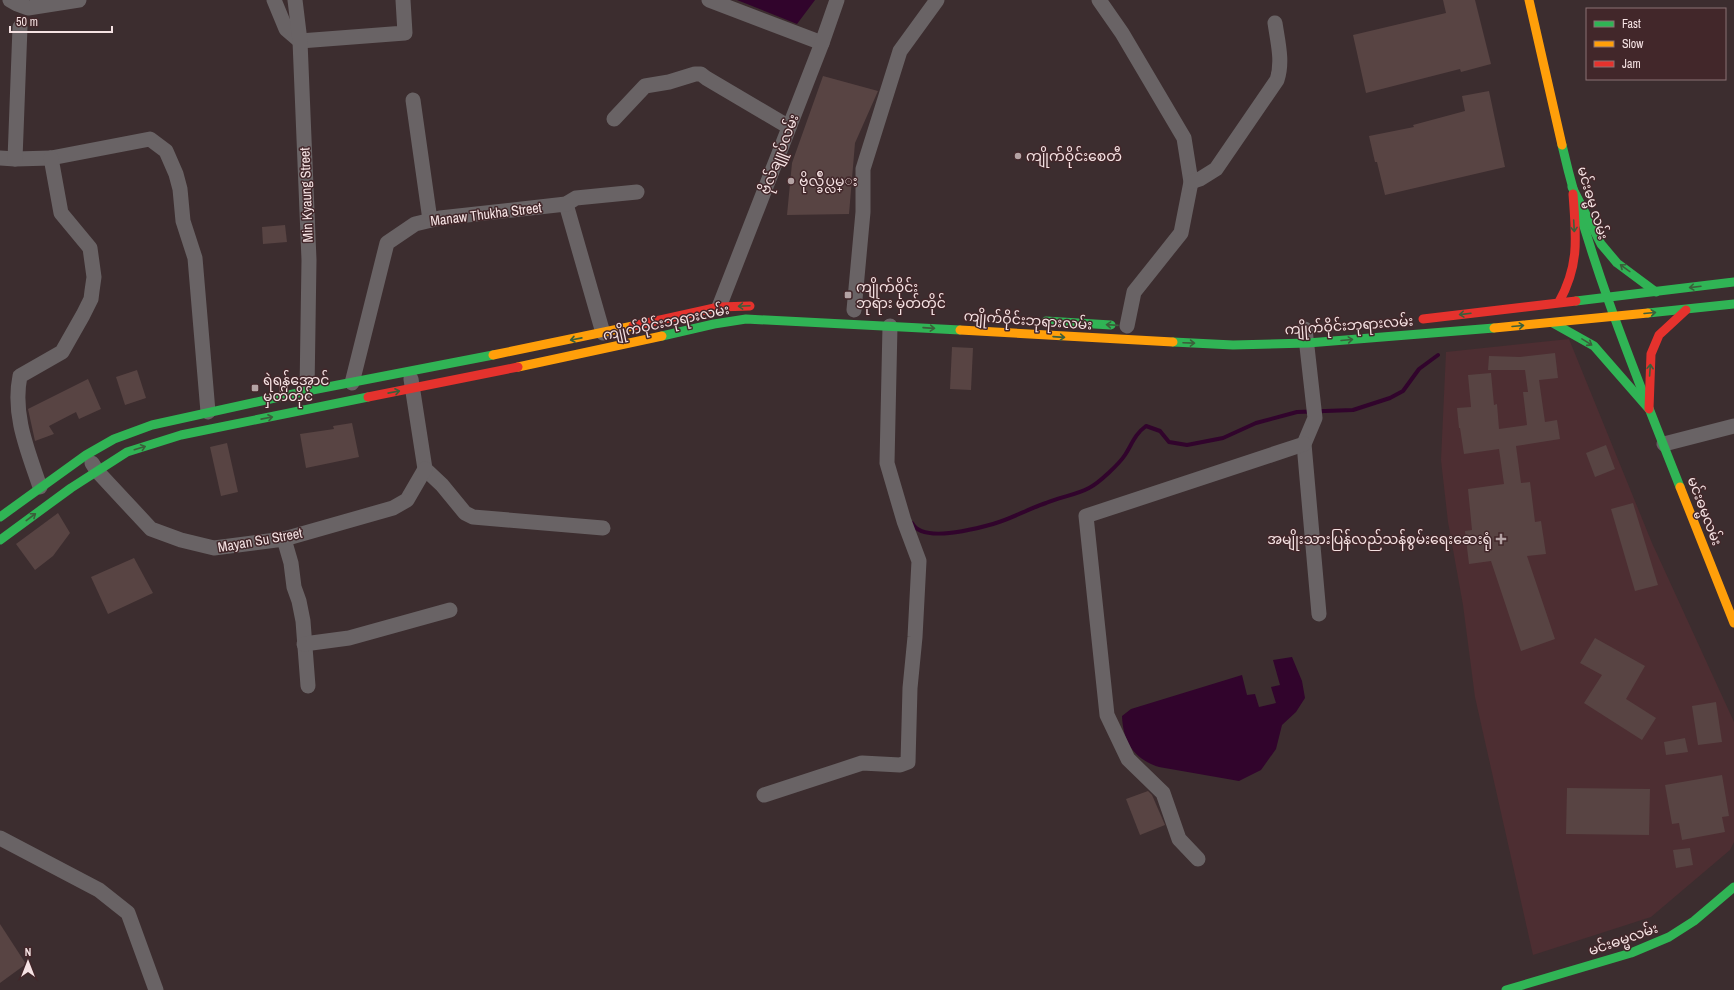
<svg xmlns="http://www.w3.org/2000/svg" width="1734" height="990" viewBox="0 0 1734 990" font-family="'Archivo Narrow','Noto Sans Myanmar',sans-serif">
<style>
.built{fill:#4d2e32}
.water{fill:#31042c}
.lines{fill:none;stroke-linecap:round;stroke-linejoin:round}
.stream{stroke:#31042c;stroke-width:4}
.building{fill:#584443}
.street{stroke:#696365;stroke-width:15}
.fast{stroke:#30b455;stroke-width:9}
.slow{stroke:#ff9f0a;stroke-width:9}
.jam{stroke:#e5322d;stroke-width:9}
.oneway{stroke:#3b5f3b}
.poi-dot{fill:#b4a3a4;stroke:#42272a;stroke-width:1.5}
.labels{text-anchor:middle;stroke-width:3;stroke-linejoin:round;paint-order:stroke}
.street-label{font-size:14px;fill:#f5e2e3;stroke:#42272a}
.poi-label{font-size:14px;fill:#f5e2e3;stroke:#42272a;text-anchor:start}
</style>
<rect width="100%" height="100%" fill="#3c2d2f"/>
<polygon class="built" points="1569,339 1652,543 1734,722 1734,842 1730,850 1651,917 1533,955 1475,697 1463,605 1448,522 1441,460 1446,352"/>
<g class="water">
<polygon points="737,0 815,0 797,24"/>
<path d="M 1292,657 L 1302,681 L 1305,698 L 1296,712 L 1282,725 L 1276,749 L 1261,770 L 1239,781 L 1159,767 C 1134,759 1123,742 1122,716 L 1131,709 L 1242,675 L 1247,695 L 1255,694 L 1259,707 L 1276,703 L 1271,687 L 1280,685 L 1273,660 Z"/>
</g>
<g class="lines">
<path class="stream" d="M 912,523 C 922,543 975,529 993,524 C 1011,519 1028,509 1046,503 C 1060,497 1076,495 1089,488 C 1099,483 1119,464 1125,455 C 1132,444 1135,434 1146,426 L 1160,431 L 1169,442 L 1187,445 L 1223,438 L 1256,423 L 1297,412 L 1353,410 L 1390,398 L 1403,391 L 1419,369 L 1438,355"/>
</g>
<g class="building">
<polygon points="1443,0 1475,0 1491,64 1461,72 1460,69 1366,93 1353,35 1446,13"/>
<polygon points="823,76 878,91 855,143 849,214 787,215 792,163"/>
<polygon points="1489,91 1505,167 1385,195 1377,162 1375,162 1369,136 1414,127 1413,125 1465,111 1462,96"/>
<polygon points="285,225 287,242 263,244 262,227"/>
<polygon points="952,347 973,348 971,390 950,389"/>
<polygon points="1555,353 1558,378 1539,380 1545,422 1557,420 1560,439 1516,446 1521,483 1530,482 1535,522 1541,521 1546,554 1527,556 1555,639 1521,651 1491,561 1469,564 1465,531 1472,530 1468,489 1504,484 1499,449 1464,454 1460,428 1459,428 1457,408 1471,407 1468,375 1491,373 1494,405 1497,404 1499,429 1527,425 1523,392 1528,392 1525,370 1488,370 1489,356 1520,357"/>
<polygon points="137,370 146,398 125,405 116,377"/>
<polygon points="88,379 101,409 79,419 76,412 49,426 54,434 35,441 28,409"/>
<polygon points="352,423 359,457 306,468 300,434 334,429 333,426"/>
<polygon points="227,443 238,492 221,496 210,447"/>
<polygon points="1606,445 1615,469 1595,477 1586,453"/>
<polygon points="1633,503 1658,585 1635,591 1611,509"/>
<polygon points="58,513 70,533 53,556 35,570 16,544"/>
<polygon points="134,558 153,593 108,614 91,577"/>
<polygon points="1595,638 1645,666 1626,699 1656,718 1642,740 1584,703 1602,675 1580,663"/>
<polygon points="1716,702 1722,742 1698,745 1692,706"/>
<polygon points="1685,738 1688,752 1666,755 1664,742"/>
<polygon points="1722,775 1729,816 1722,817 1725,832 1682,840 1679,823 1672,824 1665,785"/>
<polygon points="1567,788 1650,789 1649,835 1566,834"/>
<polygon points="1148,791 1152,795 1165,825 1140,835 1126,799"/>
<polygon points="1690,848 1693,865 1676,868 1673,850"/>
<polygon points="0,924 26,964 0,983"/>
</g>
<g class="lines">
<g class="street">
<polyline points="10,0 17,4 28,8 79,0"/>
<polyline points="274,0 286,29 300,41 405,33 403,0"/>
<polyline points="295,0 300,41 309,260 307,391"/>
<polyline points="709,0 822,43"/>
<polyline points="1099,0 1122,33 1184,138 1191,182 1181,233 1134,292 1127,326"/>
<polyline points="413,100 430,220"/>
<polyline points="614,119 645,86 669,82 695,74 701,74 706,78 789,127"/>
<polyline points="0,158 15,159 51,158 150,139 166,151 176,174 180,189 183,221 195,258 208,412"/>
<polyline points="15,159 20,27"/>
<path d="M 1191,182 L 1200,179 L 1216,169 L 1277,80 C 1283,62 1278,43 1275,23"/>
<polyline points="566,204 603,333"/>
<polyline points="719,307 822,43 837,0"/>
<polyline points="854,310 863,212 863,169 900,51 937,0"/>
<polyline points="1305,329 1315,418 1304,444 1319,614"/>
<polyline points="411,379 425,469 442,485 465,513 473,517 603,528"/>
<polyline points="352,383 387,243 415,224 440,218 566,204 576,198 637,192"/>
<polyline points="1664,444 1734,426"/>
<polyline points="92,463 97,471 151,529 181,540 214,548 284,539 393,508 407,500 425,469"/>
<path d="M 40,487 C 28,451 12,415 20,376 L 62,352 L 83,315 L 91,299 L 92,291 L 94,277 L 90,248 L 61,213 L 51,158"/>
<polyline points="284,539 291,563 294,587 299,601 303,621 308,686"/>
<polyline points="304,644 349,638 450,610"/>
<polyline points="764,795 862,763 900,765 908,762 910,688 915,637 919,561 904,521 887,463 890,326"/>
<polyline points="0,838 99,890 128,913 156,990"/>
<polyline points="1198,859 1179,839 1163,793 1128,759 1107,715 1086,516 1304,444"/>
</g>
<g class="fast">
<path d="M 1562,145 C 1589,262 1636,375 1680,487"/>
<polyline points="1572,187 1601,244 1617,263 1656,292"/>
<polyline points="1576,301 1734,282"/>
<polyline points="1648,313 1734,304"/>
<polyline points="1046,321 1111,325"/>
<polyline points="1553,323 1594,346 1649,409"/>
<polyline points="662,336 714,324 746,319 960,330"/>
<polyline points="1173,342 1233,345 1308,343 1494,328"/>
<polyline points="0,517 86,455 114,439 152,425 307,391 493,355"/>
<polyline points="0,540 71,488 127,452 181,435 368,397"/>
<polyline points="1506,990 1631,953 1669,937 1694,921 1734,887"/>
</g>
<g class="slow">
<polyline points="1529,0 1562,145"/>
<polyline points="1494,328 1648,313"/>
<polyline points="960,330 1173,342"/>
<polyline points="493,355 633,326"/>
<polyline points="518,367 662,336"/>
<polyline points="1680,487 1734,623"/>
</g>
<g class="jam">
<path d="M 1559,302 C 1580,264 1576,236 1573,194"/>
<polyline points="1423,319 1576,301"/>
<polyline points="633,326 719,307 750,306"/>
<polyline points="368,397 518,367"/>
<polyline points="1649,409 1651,354 1659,335 1686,310"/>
</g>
</g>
<defs><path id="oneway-shaft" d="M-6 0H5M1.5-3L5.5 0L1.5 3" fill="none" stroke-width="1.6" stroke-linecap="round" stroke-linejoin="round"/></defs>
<g class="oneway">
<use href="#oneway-shaft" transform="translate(1574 226) rotate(87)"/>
<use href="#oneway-shaft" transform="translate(1625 268) rotate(-144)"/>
<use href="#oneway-shaft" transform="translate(1695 287) rotate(173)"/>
<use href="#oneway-shaft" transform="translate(744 306) rotate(177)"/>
<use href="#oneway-shaft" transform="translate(1650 313) rotate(-5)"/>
<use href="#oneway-shaft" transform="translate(1465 314) rotate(173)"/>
<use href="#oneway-shaft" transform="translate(1112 325) rotate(-176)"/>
<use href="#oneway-shaft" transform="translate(1518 326) rotate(-5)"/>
<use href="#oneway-shaft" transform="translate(929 328) rotate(4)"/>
<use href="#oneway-shaft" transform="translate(1059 337) rotate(4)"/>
<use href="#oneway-shaft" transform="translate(576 339) rotate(169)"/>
<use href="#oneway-shaft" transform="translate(1347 340) rotate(-5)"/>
<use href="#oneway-shaft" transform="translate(1587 342) rotate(32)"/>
<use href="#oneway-shaft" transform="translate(1189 343) rotate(2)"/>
<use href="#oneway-shaft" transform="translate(1650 370) rotate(-86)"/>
<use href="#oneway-shaft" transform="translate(394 392) rotate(-11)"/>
<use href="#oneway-shaft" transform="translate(267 418) rotate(-11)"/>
<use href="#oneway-shaft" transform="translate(140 448) rotate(-17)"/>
<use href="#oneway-shaft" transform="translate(31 517) rotate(-37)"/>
</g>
<g class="poi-dot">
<circle cx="1018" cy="156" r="4"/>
<circle cx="791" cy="181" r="4"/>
<rect x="844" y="291" width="8" height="8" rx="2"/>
<rect x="251" y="384" width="8" height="8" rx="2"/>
<path d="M1499 533h4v4h4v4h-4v4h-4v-4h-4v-4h4z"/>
</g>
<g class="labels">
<g class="street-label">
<text transform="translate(779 154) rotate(-69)" y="5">ဗိုလ်ချူပ်လမ်း</text>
<text transform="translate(306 195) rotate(-92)" y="5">Min Kyaung Street</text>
<text transform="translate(1593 203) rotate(73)" y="5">မင်းဓမ္မ လမ်း</text>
<text transform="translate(486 214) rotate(-7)" y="5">Manaw Thukha Street</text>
<text transform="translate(1028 320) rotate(4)" y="5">ကျိုက်ဝိုင်းဘုရားလမ်း</text>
<text transform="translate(666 322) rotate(-12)" y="5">ကျိုက်ဝိုင်းဘုရားလမ်း</text>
<text transform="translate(1349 325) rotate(-4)" y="5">ကျိုက်ဝိုင်းဘုရားလမ်း</text>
<text transform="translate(1705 511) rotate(69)" y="5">မင်းဓမ္မလမ်း</text>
<text transform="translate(260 540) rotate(-10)" y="5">Mayan Su Street</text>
<text transform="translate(1623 939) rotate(-19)" y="5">မင်းဓမ္မလမ်း</text>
</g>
<g class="poi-label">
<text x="1026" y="161">ကျိုက်ဝိုင်းစေတီ</text>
<text x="799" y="186">ဗိုလ္ခ်ဳပ္လမ္း</text>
<text x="856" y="292">ကျိုက်ဝိုင်း<tspan x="856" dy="16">ဘုရား မှတ်တိုင်</tspan></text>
<text x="263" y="385">ရဲရန်အောင်<tspan x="263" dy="16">မှတ်တိုင်</tspan></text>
<text x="1492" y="544" text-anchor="end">အမျိုးသားပြန်လည်သန်စွမ်းရေးဆေးရုံ</text>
</g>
</g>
<rect x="1586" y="8" width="140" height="72" fill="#42272a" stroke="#8a7274"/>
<rect x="1594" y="21" width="20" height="6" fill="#30b455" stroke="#8a7274"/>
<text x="1622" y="28" font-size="12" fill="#f5e2e3">Fast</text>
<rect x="1594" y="41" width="20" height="6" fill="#ff9f0a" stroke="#8a7274"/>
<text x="1622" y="48" font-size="12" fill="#f5e2e3">Slow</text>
<rect x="1594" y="61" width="20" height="6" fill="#e5322d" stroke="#8a7274"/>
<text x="1622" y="68" font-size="12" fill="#f5e2e3">Jam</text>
<g transform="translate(28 962)" stroke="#42272a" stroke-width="3" paint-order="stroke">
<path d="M0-3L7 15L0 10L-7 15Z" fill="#f5e2e3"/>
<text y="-6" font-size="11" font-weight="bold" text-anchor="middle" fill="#f5e2e3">N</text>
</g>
<path d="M10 26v6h102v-6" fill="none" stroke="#f5e2e3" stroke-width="2"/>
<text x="16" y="26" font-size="12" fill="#f5e2e3" stroke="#42272a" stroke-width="3" paint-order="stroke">50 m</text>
</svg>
